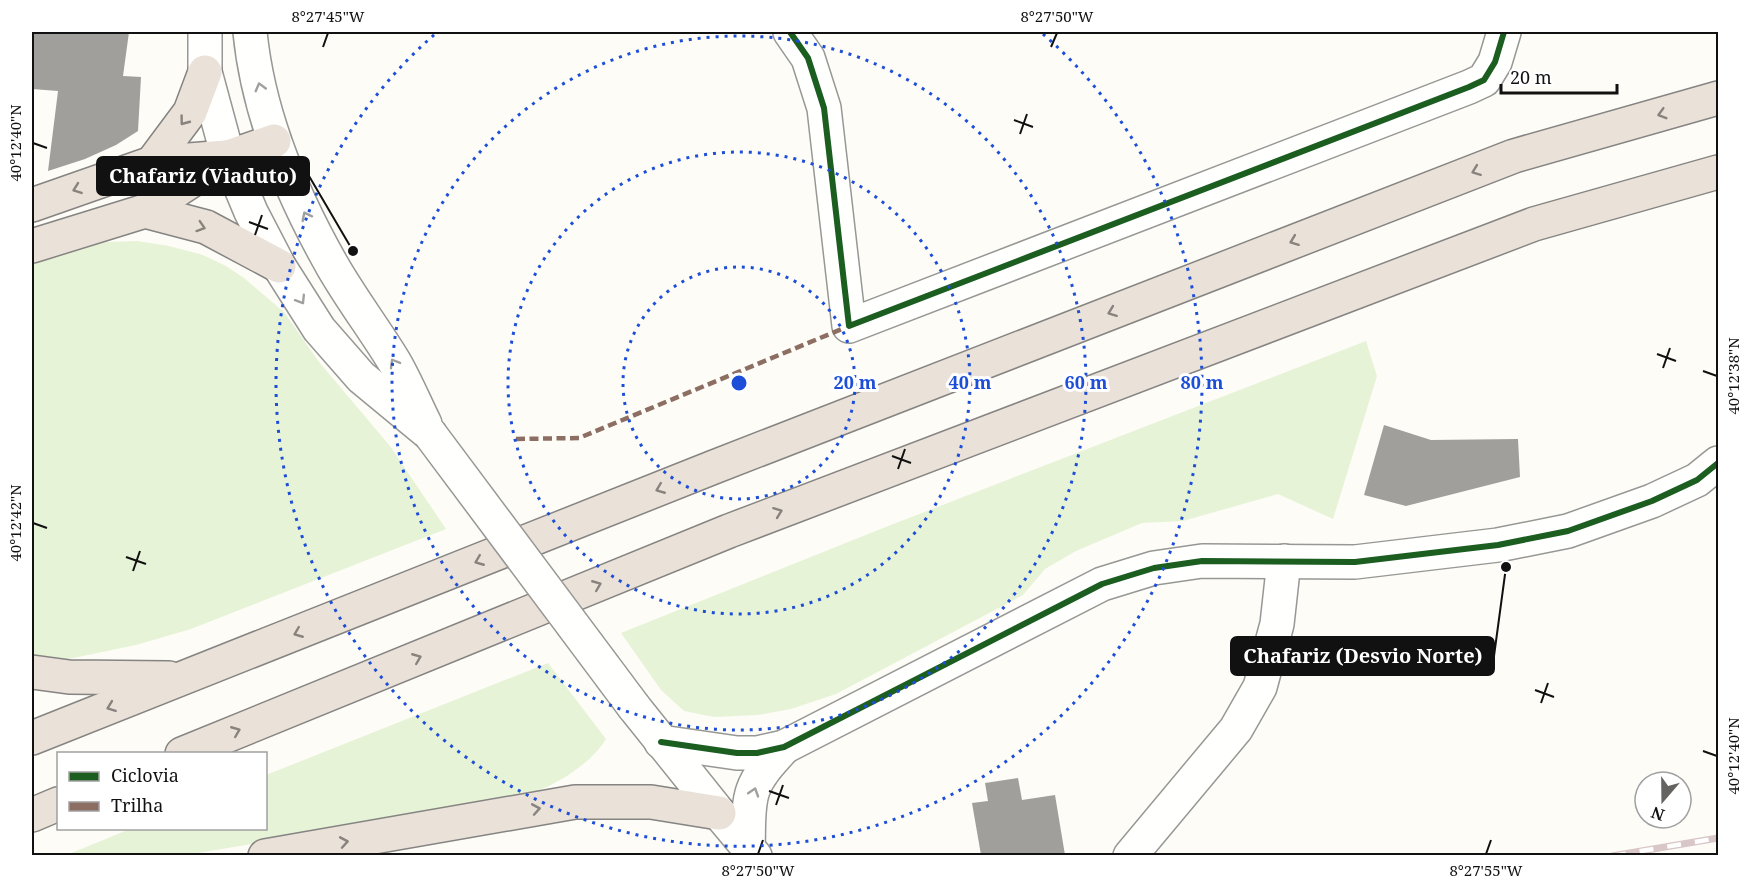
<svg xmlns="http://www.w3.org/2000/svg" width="1750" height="887" viewBox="0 0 1750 887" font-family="'Noto Serif',serif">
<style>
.green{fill:#e7f3d7}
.building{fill:#a19f9c}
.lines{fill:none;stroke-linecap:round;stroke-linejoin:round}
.minor-casing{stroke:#979795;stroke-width:36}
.highway-casing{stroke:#858482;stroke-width:36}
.minor{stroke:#fffffe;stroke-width:33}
.highway{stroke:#eae1d8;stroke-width:33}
.rail-casing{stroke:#d9c6c7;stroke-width:7}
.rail{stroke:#fff;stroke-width:4.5;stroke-dasharray:14;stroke-linecap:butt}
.minor-bridge-casing{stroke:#979795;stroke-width:36;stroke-linecap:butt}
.minor-bridge{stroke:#fffffe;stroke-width:33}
.quiet{stroke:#8d6e63;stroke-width:4.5;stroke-dasharray:9 4.5;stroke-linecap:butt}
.cycleway-casing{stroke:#fff;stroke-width:10}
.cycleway{stroke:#1b5e20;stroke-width:6}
.oneway{stroke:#a0a09f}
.oneway2{stroke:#88837e}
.ticks{fill:none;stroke:#111;stroke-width:2}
.ring{fill:none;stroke:#1d4ed8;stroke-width:3;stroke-dasharray:3 6}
.centre{fill:#1d4ed8;stroke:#fff;stroke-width:3}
.ring-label{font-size:18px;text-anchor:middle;font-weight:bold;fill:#1d4ed8;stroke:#fff;stroke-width:6;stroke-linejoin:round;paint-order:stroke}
.leader{fill:none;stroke:#111;stroke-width:2}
.callout-dot{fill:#111;stroke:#fff;stroke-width:2}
.callout{fill:#111;stroke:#111;stroke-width:2}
.callout-label{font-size:20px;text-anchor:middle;font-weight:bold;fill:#fff}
.neatline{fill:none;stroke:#111;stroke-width:2}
.ticks-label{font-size:15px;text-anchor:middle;fill:#111}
</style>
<rect width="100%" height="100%" fill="#fdfcf7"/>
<g class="green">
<polygon points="137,241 169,246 203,255 226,266 244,278 284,312 319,362 390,446 446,529 191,629 136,645 59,661 32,657 32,261 73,247 106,242"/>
<polygon points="1366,341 1377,376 1333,519 1278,494 1183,521 1142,523 1076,551 1045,569 1023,595 836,694 791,709 758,715 714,717 684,711 661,690 621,633 878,530"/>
<path d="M 548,663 L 606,739 C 587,770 542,793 507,801 L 186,855 L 64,856 L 130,829 L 266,828 L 266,775 Z"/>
</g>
<g class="building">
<polygon points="32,32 129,32 123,76 141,77 138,131 116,145 85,159 48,171 58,91 32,89"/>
<polygon points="1384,425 1431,440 1518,439 1520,477 1406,506 1364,495"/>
<polygon points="1018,778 1022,800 1055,795 1065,855 981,855 972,803 988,801 985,783"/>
</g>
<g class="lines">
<defs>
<g id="minor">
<polyline points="205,32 205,72 228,157 251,212 279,266 319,329 361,377 430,434"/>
<path d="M 250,32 C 258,114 292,195 333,267 C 352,300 375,330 395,363 C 406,382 415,404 425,424"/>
<polyline points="790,32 808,58 824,108 849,326 1469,87 1484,80 1495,62 1504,32"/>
<polyline points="634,707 719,813 755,856"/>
<polyline points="661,742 737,753 757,753 784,747 1102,584 1154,568 1202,561 1355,562 1498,545 1568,531 1652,501 1697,480 1718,463"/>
<path d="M 748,847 C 749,829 747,807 753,790 C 759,773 773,760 784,747"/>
<polyline points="1130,856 1236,729 1260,687 1277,624 1284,561"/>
</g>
<g id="highway">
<polyline points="152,163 190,112 205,72"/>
<polyline points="32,205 152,163 226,157"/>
<polyline points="145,211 206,227 279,266"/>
<polyline points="32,246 145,211 228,157 274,141"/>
<polyline points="32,672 69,677 169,678"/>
<polyline points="32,738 714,467 1514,156 1718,98"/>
<polyline points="182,754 729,531 1534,224 1718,172"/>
<polyline points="32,815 58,804"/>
<polyline points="265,856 575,802 651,802 719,813"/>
</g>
</defs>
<use href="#minor" class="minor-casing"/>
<use href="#highway" class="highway-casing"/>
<use href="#minor" class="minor"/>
<use href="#highway" class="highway"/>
<defs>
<polyline id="rail" points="1612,856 1718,838"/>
</defs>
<use href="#rail" class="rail-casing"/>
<use href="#rail" class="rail"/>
<defs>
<polyline id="minor-bridge" points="430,434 634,707"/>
</defs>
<use href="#minor-bridge" class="minor-bridge-casing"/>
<use href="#minor-bridge" class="minor-bridge"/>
<polyline class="quiet" points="516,439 579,438 849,326"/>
<defs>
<g id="cycleway">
<polyline points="790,32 808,58 824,108 849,326 1469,87 1484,80 1495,62 1504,32"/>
<polyline points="661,742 737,753 757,753 784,747 1102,584 1154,568 1202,561 1355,562 1498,545 1568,531 1652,501 1697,480 1718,463"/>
</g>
</defs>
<use href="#cycleway" class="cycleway-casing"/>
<use href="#cycleway" class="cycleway"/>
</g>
<defs><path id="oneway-chevron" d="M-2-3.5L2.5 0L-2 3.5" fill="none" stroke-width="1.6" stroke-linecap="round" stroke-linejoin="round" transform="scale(1.5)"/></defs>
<g class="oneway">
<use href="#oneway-chevron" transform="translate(260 87) rotate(-105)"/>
<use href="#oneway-chevron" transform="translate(306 216) rotate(-117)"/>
<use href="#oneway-chevron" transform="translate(301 300) rotate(58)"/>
<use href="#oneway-chevron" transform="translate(394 363) rotate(-120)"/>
<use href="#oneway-chevron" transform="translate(754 792) rotate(-72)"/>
</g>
<g class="oneway2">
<use href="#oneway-chevron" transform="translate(1662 114) rotate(164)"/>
<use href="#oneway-chevron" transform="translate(184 121) rotate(127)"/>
<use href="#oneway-chevron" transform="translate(1476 171) rotate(159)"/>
<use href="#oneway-chevron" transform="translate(77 189) rotate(160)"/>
<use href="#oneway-chevron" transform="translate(201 227) rotate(18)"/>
<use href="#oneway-chevron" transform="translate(1294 241) rotate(159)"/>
<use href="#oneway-chevron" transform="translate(1112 312) rotate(159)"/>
<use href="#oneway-chevron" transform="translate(660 489) rotate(158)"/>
<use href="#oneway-chevron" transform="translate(778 512) rotate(-21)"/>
<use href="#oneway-chevron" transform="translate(479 561) rotate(158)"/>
<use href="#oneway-chevron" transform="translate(597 585) rotate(-22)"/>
<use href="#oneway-chevron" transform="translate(298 633) rotate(158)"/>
<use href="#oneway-chevron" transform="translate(417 658) rotate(-22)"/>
<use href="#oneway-chevron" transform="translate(111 707) rotate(159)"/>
<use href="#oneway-chevron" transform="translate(236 731) rotate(-22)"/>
<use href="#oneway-chevron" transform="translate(536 809) rotate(-10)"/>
<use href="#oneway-chevron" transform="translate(344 842) rotate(-10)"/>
</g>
<path class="ticks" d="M 323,47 L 328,33M 1051,47 L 1057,33M 1014,120 L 1033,127M 1020,134 L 1027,114M 33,143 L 47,148M 249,222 L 268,229M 255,235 L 262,215M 1657,354 L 1676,361M 1663,368 L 1670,348M 1703,371 L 1717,376M 892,456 L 911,463M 898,469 L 905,449M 33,523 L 47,528M 126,557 L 146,564M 133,571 L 140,551M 1535,690 L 1554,697M 1541,703 L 1548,683M 1703,751 L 1717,756M 769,791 L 789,798M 776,805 L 783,785M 758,854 L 763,840M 1486,854 L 1491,840"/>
<g class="ring">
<circle cx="739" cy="383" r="116"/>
<circle cx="739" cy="383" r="231"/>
<circle cx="739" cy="383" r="347"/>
<path d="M1043 34A463 463 0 1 1 435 34"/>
</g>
<circle cx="739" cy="383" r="9" class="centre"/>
<g class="ring-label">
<text x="855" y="389">20 m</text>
<text x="970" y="389">40 m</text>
<text x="1086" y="389">60 m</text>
<text x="1202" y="389">80 m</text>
</g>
<path class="leader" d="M353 251L309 176M1506 567L1494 656"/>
<g class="callout-dot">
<circle cx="353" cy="251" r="6"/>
<circle cx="1506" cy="567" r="6"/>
</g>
<g class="callout">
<rect x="97" y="157" width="212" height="38" rx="6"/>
<rect x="1231" y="637" width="263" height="38" rx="6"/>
</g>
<g class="callout-label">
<text x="203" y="183">Chafariz (Viaduto)</text>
<text x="1363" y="663">Chafariz (Desvio Norte)</text>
</g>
<rect width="1750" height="887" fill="none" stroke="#ffffff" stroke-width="66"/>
<rect x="57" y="752" width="210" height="78" fill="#ffffff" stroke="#a0a0a0" stroke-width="1.5"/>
<rect x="69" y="772" width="30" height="9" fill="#1b5e20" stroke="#a0a0a0" stroke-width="1.5"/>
<text x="111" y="782" font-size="18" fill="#111111">Ciclovia</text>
<rect x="69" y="802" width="30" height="9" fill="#8d6e63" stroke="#a0a0a0" stroke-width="1.5"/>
<text x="111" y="812" font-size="18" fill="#111111">Trilha</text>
<g transform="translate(1663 800) rotate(200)"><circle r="28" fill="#ffffff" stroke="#a0a0a0" stroke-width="1.5"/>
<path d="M0-4.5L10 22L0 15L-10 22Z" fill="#646362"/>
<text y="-9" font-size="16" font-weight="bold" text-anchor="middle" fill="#111111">N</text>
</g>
<path d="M1501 84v9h116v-9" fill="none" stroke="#111111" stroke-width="3"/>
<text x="1510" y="84" font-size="18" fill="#111111" stroke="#ffffff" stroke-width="4.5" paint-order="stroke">20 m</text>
<rect x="33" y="33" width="1684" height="821" class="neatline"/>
<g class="ticks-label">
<text x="328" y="22">8°27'45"W</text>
<text x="1057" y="22">8°27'50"W</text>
<text transform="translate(16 143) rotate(-90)" y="5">40°12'40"N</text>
<text transform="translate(1734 376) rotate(-90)" y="5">40°12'38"N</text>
<text transform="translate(16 523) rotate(-90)" y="5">40°12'42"N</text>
<text transform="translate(1734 756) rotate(-90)" y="5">40°12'40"N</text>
<text x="758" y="876">8°27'50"W</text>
<text x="1486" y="876">8°27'55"W</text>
</g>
</svg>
